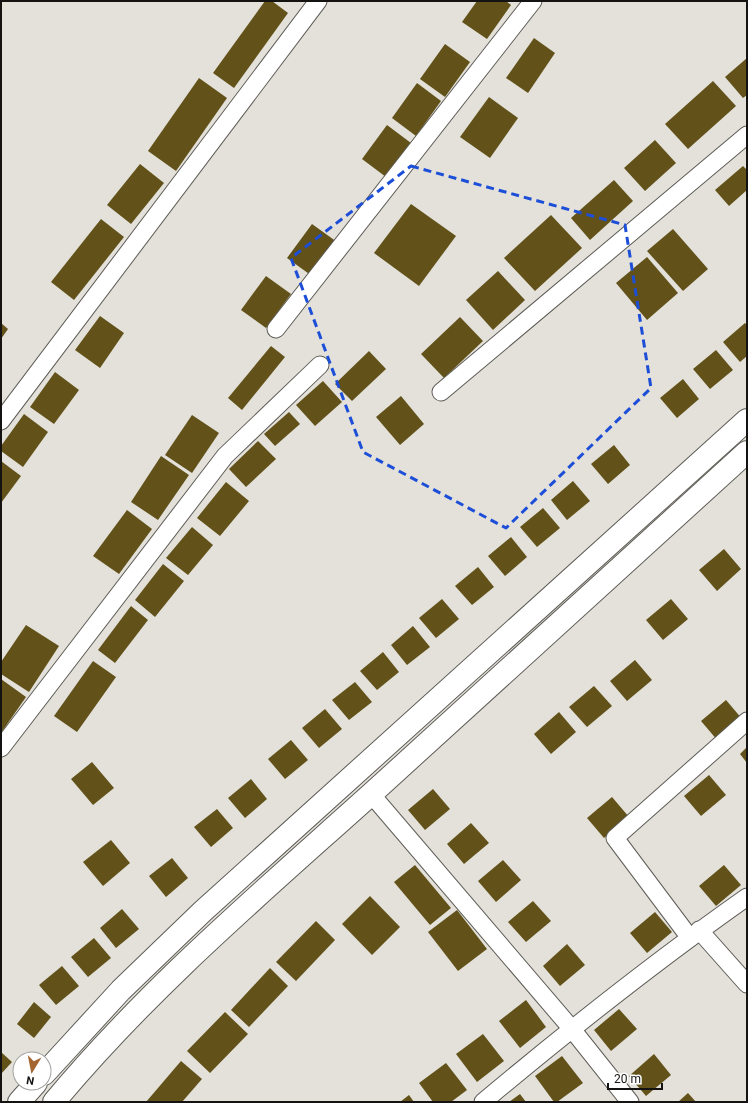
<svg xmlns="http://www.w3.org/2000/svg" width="748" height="1103" viewBox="0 0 748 1103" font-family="Roboto,sans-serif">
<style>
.building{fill:#625219}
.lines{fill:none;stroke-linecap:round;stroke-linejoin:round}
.minor-casing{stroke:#5e5c56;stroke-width:19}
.primary-casing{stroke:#5e5c56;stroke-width:24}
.minor{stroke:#fff;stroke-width:17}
.primary{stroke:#fff;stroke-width:22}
.marked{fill:none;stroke:#1d4ed8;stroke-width:3;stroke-dasharray:8 5;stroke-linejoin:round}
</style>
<rect width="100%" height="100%" fill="#e3e1da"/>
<g class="building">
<polygon points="265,1 272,1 288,13 234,88 213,73"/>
<polygon points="477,1 506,1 511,5 487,39 462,22"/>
<polygon points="534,38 555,53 528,93 506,78"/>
<polygon points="445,44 470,62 445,97 420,79"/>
<polygon points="747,58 747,95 743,98 725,77"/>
<polygon points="199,78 227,98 176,171 148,151"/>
<polygon points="713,81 736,106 688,149 665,124"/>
<polygon points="417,83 441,101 416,136 392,118"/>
<polygon points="489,97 518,118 490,158 460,137"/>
<polygon points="387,125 411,143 386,177 362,159"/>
<polygon points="655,140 676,163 645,191 624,168"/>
<polygon points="140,164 164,183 131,224 107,205"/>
<polygon points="743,166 747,170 747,190 729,206 715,190"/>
<polygon points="614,180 633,201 590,240 571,218"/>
<polygon points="411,204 456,236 419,286 374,253"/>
<polygon points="551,215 582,248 535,291 504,258"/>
<polygon points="101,219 124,237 74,300 51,282"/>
<polygon points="312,224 337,242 312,276 287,258"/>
<polygon points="673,229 708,269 683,291 647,251"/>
<polygon points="647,257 678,293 647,320 616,283"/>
<polygon points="498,271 525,300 493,330 466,300"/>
<polygon points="266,276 291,294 266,328 241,310"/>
<polygon points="100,316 124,333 100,368 75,350"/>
<polygon points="460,317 483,341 444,378 421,354"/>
<polygon points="1,323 8,329 1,339"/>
<polygon points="745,323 747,325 747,356 740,362 723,342"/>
<polygon points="271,346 285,357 242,410 228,398"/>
<polygon points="716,350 733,370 710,389 693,369"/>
<polygon points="369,351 386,369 352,401 335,384"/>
<polygon points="55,372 79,390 54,424 30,407"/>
<polygon points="683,379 699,399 677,418 660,398"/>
<polygon points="323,381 342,402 315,426 296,405"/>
<polygon points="401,396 424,424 400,445 376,417"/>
<polygon points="289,412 300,424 275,446 264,434"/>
<polygon points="24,414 48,432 23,467 1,451 1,446"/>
<polygon points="192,415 219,433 192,473 165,455"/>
<polygon points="258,441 276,459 246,487 229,469"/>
<polygon points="614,445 630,465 608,484 591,464"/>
<polygon points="161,456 189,475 158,520 131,502"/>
<polygon points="1,461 21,476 1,503"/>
<polygon points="573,481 590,501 567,520 551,500"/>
<polygon points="226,482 249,501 220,536 197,518"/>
<polygon points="543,508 560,528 537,547 520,527"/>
<polygon points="127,510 152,529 119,574 93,556"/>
<polygon points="192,527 213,545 188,575 166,558"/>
<polygon points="511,537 527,557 505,576 488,556"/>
<polygon points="724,549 741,569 717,591 699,570"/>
<polygon points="163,564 184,581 155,617 135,600"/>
<polygon points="478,567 494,587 472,605 455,586"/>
<polygon points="442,599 459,619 436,638 419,618"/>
<polygon points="671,599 688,619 663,640 646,620"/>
<polygon points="131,606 148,620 115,663 98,650"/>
<polygon points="26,625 59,646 29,692 1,674 1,662"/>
<polygon points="413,626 430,647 407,665 391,645"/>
<polygon points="383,652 399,672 377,690 360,671"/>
<polygon points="635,660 652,680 627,701 610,681"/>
<polygon points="93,661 116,677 77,732 54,716"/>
<polygon points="1,679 26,697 1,733"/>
<polygon points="355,682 372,702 349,720 332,700"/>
<polygon points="594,686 612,706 587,727 569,707"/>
<polygon points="726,700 743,720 718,741 701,721"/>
<polygon points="325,709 342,729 319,748 302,728"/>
<polygon points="559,712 576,732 551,754 534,734"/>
<polygon points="291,740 308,760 285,779 268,759"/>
<polygon points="747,747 747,763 740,754"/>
<polygon points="92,762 114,788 93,805 71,779"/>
<polygon points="709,775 726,795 701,816 684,796"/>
<polygon points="251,779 267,799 245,818 228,798"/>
<polygon points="433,789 450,809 425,830 408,810"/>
<polygon points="612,797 629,817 604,838 587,818"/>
<polygon points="217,809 233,828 211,847 194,827"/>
<polygon points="471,823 489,843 464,864 447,844"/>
<polygon points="111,840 130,863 103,886 83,862"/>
<polygon points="172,858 188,878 166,897 149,876"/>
<polygon points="503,860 521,880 496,902 478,881"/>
<polygon points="415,865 451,908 430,925 394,882"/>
<polygon points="724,865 741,885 716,906 699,886"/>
<polygon points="370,896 400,927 372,955 342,924"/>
<polygon points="533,901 551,921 526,942 508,922"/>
<polygon points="122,909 139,929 116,948 100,928"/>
<polygon points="457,910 487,949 458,971 428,932"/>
<polygon points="655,912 672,932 647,953 630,933"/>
<polygon points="316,921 335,940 296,981 276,962"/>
<polygon points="94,938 111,958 88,977 71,957"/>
<polygon points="567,944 585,965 560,986 543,966"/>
<polygon points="62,966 79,986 56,1005 39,985"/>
<polygon points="270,968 288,986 249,1027 231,1010"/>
<polygon points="526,1000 546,1027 520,1048 499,1021"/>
<polygon points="34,1002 51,1017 34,1038 17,1024"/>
<polygon points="619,1009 637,1029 611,1051 594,1030"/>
<polygon points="225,1012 248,1034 210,1073 187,1051"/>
<polygon points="483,1034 504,1061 477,1082 456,1054"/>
<polygon points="1,1052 12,1062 1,1074"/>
<polygon points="654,1054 671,1075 646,1096 629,1076"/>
<polygon points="562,1056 583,1083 557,1102 554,1102 535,1076"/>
<polygon points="181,1061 202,1079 182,1102 146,1102"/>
<polygon points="446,1063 467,1090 451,1102 433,1102 419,1083"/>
<polygon points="688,1093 696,1102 678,1102"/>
<polygon points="520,1094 526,1102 509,1102"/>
<polygon points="409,1095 414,1102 400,1102"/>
</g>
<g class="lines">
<defs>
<g id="minor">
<polyline points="276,329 533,1"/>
<polyline points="441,392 747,135"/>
<polyline points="1,421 318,1"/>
<polyline points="1,748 225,456 320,365"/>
<polyline points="371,794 571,1028 630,1102"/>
<polyline points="699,930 747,984"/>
<polyline points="690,938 615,838 747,721"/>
<path d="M 483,1102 C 569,1030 656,961 747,897"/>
</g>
<g id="primary">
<polyline points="44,1074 121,990 203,911 747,420"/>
<polyline points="19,1102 36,1083"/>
<path d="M 54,1102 C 148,989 260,894 369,796 C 495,682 621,567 747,452"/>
</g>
</defs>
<use href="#minor" class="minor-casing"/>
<use href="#primary" class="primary-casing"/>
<use href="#minor" class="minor"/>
<use href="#primary" class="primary"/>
</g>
<path class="marked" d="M 411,166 L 625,225 L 651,388 L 506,528 L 363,452 L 291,258 Z"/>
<rect width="748" height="1103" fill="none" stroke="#141311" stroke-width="4"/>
<g transform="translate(32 1071) rotate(190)"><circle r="19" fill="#ffffff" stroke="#a1a1a0"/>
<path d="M0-3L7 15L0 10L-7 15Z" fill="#a5652e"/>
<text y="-6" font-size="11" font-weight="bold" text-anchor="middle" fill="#141311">N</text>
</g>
<path d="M608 1083v6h54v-6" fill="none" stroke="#141311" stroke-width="2"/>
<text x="614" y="1083" font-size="12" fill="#141311" stroke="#ffffff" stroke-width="3" paint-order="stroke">20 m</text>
</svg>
